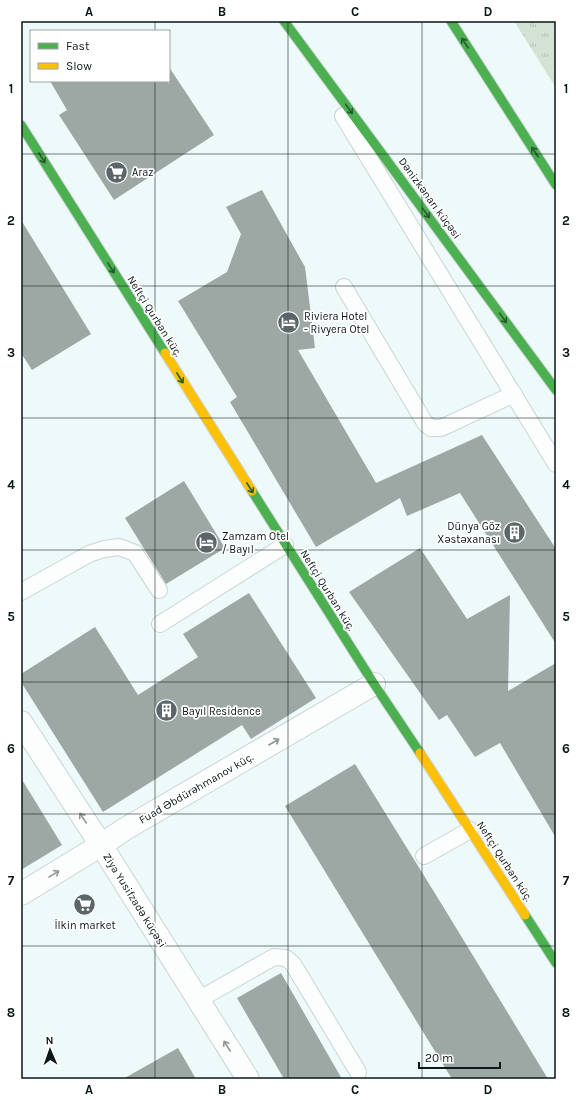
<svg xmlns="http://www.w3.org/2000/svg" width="577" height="1100" viewBox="0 0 577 1100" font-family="Karla,sans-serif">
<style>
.grass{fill:url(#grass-tufts)}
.building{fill:#9da8a5}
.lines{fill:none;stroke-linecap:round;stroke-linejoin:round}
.lane-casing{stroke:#c9d4d5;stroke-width:18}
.street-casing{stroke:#c9d4d5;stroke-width:24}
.fast-casing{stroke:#c9d4d5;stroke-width:11}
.slow-casing{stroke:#c9d4d5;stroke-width:11}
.lane{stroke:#fcfefe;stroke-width:16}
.street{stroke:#fcfefe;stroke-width:22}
.fast{stroke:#4caf50;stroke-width:9}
.slow{stroke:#ffc107;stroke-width:9}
.oneway{stroke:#285b31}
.oneway2{stroke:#909696}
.grid{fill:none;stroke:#0b1718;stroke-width:1;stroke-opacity:0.55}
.labels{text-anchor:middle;stroke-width:3.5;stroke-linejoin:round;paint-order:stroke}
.poi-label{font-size:11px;fill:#0b1718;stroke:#fff;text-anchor:start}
.street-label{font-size:11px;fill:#0b1718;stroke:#fff}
.neatline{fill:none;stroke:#0b1718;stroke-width:1.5}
.grid-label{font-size:13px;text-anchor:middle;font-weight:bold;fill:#0b1718}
</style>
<defs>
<pattern id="grass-tufts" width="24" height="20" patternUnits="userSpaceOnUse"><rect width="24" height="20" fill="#d3e2d4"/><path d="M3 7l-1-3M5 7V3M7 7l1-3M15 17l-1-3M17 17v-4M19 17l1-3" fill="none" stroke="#b4c1b5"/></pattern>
</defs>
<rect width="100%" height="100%" fill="#eef9f9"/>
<polygon class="grass" points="514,21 556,21 556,88"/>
<g class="building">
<polygon points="169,67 214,135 114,200 59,115 67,110 50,81 167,81 169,84"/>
<polygon points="262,190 305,267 315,348 298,350 376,483 482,435 556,549 556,644 460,493 407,516 400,498 316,547 230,402 237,397 178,301 227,272 241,234 226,207"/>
<polygon points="21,220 91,334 32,370 21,353"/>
<polygon points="184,481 225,548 166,584 125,518"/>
<polygon points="420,548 467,619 510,595 508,691 556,663 556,838 500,743 475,757 447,715 439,720 349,592"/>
<polygon points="249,593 316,698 251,739 242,725 103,812 21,682 21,674 95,627 138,695 198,657 183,634"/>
<polygon points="355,764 444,908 548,1079 452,1079 428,1040 285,806"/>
<polygon points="21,778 62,845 21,870"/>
<polygon points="281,973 342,1079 284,1079 237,998"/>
<polygon points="178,1048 196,1079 123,1079"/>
</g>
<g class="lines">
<defs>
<g id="lane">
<polyline points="343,116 556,464"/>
<polyline points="344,287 425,423 431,428 441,428 514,394"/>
<polyline points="21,592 89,554 104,549 119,547 135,553 159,590"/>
<polyline points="160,624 285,545"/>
<polyline points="424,856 470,830"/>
<polyline points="198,1000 274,957 286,958 293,964 358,1072"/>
</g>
<g id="street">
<polyline points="21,722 101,845 248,1079"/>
<polyline points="21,894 101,845 125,829 374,684"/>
</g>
<g id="fast">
<polyline points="284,21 556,390"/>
<polyline points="451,21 556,185"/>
<polyline points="21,125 165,353"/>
<polyline points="252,491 374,684 420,753"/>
<polyline points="525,915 556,963"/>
</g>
<g id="slow">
<polyline points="165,353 252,491"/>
<polyline points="420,753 525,915"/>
</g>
</defs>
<use href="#lane" class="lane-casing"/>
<use href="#street" class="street-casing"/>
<use href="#fast" class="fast-casing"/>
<use href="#slow" class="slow-casing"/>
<use href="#lane" class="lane"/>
<use href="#street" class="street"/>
<use href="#fast" class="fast"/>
<use href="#slow" class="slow"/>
</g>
<defs><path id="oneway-shaft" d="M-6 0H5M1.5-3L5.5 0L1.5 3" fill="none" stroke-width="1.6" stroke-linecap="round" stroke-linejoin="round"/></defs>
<g class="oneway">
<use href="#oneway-shaft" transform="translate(465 43) rotate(-123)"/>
<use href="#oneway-shaft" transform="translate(349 109) rotate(54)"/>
<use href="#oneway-shaft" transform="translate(535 152) rotate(-123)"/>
<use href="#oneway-shaft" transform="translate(42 158) rotate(58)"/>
<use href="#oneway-shaft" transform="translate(426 213) rotate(54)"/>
<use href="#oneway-shaft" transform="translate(111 268) rotate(58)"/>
<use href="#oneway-shaft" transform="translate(503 318) rotate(54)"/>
<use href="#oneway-shaft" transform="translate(180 378) rotate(58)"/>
<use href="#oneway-shaft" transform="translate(250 488) rotate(58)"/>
</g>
<g class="oneway2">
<use href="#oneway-shaft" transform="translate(274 742) rotate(-30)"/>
<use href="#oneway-shaft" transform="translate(83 818) rotate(-123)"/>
<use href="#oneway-shaft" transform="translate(54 874) rotate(-32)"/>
<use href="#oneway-shaft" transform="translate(227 1046) rotate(-122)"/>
</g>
<path class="grid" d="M 155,21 L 155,31M 288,21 L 288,1079M 422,21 L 422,1079M 155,81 L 155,1079M 21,154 L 556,154M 21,286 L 556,286M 21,418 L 556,418M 21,550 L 556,550M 21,682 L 556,682M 21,814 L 556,814M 21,946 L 556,946"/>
<defs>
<symbol id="supermarket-disc" viewBox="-11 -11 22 22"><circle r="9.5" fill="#5a6667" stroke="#fff"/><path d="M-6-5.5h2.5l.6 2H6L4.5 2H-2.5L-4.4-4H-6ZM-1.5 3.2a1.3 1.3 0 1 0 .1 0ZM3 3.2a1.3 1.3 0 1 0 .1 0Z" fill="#fff"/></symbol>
<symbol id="hotel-disc" viewBox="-11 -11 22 22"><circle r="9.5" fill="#5a6667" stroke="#fff"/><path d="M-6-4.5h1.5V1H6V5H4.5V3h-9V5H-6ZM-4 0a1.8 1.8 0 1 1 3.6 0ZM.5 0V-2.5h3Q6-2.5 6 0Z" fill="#fff"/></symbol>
<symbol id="building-disc" viewBox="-11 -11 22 22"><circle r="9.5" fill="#5a6667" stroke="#fff"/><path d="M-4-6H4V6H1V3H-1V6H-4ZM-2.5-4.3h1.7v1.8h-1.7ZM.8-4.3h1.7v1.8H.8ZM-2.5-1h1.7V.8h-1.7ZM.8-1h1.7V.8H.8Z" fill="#fff"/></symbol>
</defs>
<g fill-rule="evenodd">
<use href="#supermarket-disc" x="104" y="160" width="25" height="25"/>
<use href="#hotel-disc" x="276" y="310" width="25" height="25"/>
<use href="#building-disc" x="502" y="520" width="25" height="25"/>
<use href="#hotel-disc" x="194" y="530" width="25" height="25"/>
<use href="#building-disc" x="154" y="698" width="25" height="25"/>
<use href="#supermarket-disc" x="72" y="892" width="25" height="25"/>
</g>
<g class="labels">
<g class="poi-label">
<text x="132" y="176">Araz</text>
<text x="304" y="320">Riviera Hotel<tspan x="304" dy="13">- Rivyera Otel</tspan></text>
<text x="500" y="530" text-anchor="end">Dünya Göz<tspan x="500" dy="13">Xəstəxanası</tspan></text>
<text x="222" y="540">Zamzam Otel<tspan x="222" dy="13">/ Bayıl</tspan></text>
<text x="182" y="715">Bayıl Residence</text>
<text x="85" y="929" text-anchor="middle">İlkin market</text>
</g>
<g class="street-label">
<text transform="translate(430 198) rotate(54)" y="4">Dənizkənarı küçəsi</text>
<text transform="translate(155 316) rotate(58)" y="4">Neftçi Qurban küç.</text>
<text transform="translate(328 590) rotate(58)" y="4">Neftçi Qurban küç.</text>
<text transform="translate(196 788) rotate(-30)" y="4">Fuad Əbdürəhmanov küç.</text>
<text transform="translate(505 861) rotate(57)" y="4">Neftçi Qurban küç.</text>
<text transform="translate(135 900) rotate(58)" y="4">Ziya Yusifzadə küçəsi</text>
</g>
</g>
<rect width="577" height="1100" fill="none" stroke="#ffffff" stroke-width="44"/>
<rect x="30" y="30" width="140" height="52" fill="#ffffff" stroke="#9da2a3"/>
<rect x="38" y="43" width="20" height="6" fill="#4caf50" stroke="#9da2a3"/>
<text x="66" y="50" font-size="12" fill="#0b1718">Fast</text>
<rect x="38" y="63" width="20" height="6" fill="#ffc107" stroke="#9da2a3"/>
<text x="66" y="70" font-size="12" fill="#0b1718">Slow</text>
<g transform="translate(50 1050) rotate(358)" stroke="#ffffff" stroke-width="3" paint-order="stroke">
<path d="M0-3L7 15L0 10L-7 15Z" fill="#0b1718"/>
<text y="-6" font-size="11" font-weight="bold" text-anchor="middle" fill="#0b1718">N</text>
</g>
<path d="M419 1062v6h81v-6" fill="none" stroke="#0b1718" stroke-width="2"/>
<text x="425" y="1062" font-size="12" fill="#0b1718" stroke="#ffffff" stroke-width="3" paint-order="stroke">20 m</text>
<rect x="22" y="22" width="533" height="1056" class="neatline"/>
<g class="grid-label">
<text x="89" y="16">A</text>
<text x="222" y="16">B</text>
<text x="355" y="16">C</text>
<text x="488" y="16">D</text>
<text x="11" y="93">1</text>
<text x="566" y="93">1</text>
<text x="11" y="225">2</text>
<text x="566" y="225">2</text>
<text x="11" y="357">3</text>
<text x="566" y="357">3</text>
<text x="11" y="489">4</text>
<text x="566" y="489">4</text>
<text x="11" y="621">5</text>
<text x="566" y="621">5</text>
<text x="11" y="753">6</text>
<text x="566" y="753">6</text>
<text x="11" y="885">7</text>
<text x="566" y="885">7</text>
<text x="11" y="1017">8</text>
<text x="566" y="1017">8</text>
<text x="89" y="1094">A</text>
<text x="222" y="1094">B</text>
<text x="355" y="1094">C</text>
<text x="488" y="1094">D</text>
</g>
</svg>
